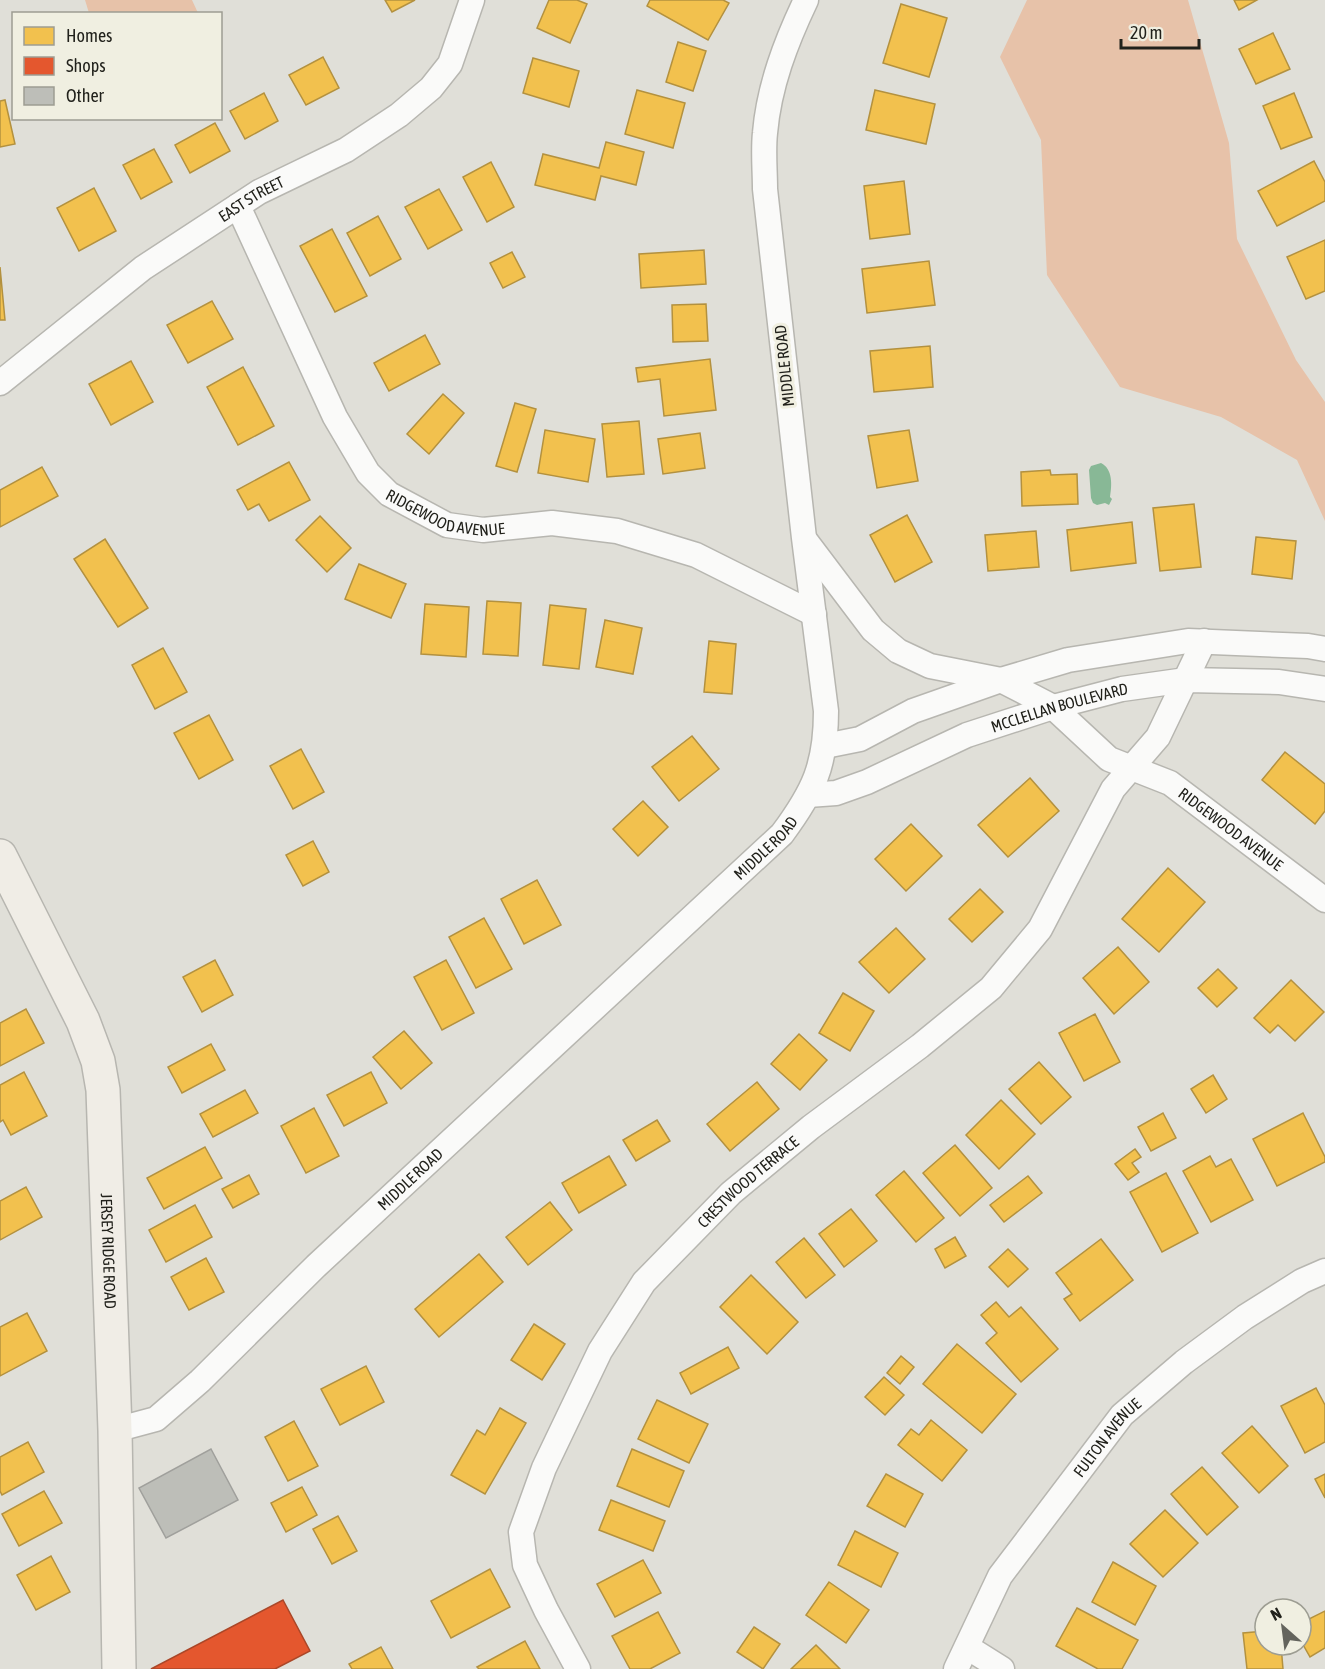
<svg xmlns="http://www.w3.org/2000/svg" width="1325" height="1669" viewBox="0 0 1325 1669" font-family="'Asap Condensed',sans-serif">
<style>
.green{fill:#e7c2a9}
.water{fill:#88b896}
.homes{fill:#f2c14e;stroke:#b3913f;stroke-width:1.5}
.shops{fill:#e4572e;stroke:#aa4728;stroke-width:1.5}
.building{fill:#bdbeb8;stroke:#a0a09c;stroke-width:1.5}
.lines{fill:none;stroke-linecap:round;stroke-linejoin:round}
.street-casing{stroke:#b7b6b0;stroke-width:27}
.secondary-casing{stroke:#b7b6b0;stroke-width:36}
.street{stroke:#fafaf9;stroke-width:24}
.secondary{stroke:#f0ede6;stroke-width:33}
.labels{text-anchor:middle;stroke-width:6;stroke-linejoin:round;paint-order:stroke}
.street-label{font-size:16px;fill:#21211b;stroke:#f0efe1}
</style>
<rect width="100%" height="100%" fill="#e0dfd8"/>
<g class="green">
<polygon points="85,0 192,0 198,13 89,13"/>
<polygon points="1027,0 1188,0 1229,143 1237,239 1296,360 1325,402 1325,521 1297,460 1221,417 1120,387 1047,275 1041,140 1000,57"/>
</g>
<path class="water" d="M 1101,463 C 1113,469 1112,485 1110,497 L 1112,499 L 1109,505 L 1105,503 L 1097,505 L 1093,503 L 1091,498 L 1089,470 L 1091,466 Z"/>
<g class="homes">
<polygon points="385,0 415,0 392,12"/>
<polygon points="549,0 577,0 587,4 570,43 537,28"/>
<polygon points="650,0 723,0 729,3 708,40 647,6"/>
<polygon points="1234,0 1257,0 1239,10"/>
<polygon points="901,4 947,18 929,77 883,63"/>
<polygon points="1273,33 1290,69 1256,84 1239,49"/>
<polygon points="678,42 706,51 693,91 666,82"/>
<polygon points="323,57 339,88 306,105 289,75"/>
<polygon points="533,58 579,71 569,107 523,93"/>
<polygon points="637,90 685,103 673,148 625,134"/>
<polygon points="875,90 935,104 926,144 866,130"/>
<polygon points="264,93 278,121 245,139 230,111"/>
<polygon points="1294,93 1312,137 1281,149 1263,106"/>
<polygon points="5,100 15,144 0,147 0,101"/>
<polygon points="215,123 230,151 190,173 175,145"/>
<polygon points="606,142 644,152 636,185 601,176 595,200 535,185 543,154 599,168"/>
<polygon points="154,149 172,182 141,199 123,165"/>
<polygon points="1314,161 1325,182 1325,201 1277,226 1258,191"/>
<polygon points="491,162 514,207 487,222 463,177"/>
<polygon points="904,181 910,234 870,239 864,186"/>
<polygon points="94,188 116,231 79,251 57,208"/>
<polygon points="439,189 462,230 428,249 405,207"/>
<polygon points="378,216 401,259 370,276 347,233"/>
<polygon points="332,229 367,296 335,312 300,246"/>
<polygon points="1325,240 1325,291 1306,299 1287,257"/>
<polygon points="704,250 706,284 641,288 639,254"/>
<polygon points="512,252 525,277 503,288 490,263"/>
<polygon points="929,261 935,305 867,313 862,269"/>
<polygon points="0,267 5,320 0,320"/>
<polygon points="212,301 233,339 188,363 167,325"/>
<polygon points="706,304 708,341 673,342 672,305"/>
<polygon points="425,335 440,364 389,391 374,363"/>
<polygon points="930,346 933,387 874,392 870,351"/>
<polygon points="710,359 716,410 664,416 660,379 638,382 636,368"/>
<polygon points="131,361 153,402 111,425 89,384"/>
<polygon points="243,367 274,426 238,445 207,387"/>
<polygon points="443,394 464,413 429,454 407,434"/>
<polygon points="515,403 536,409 517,472 496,466"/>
<polygon points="639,421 644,474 607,477 602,424"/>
<polygon points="545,430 595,439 588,482 538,473"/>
<polygon points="909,430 918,481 877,488 868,436"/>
<polygon points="700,433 705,468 663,474 658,439"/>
<polygon points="289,462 310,500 269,521 259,504 248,510 237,490"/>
<polygon points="42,467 58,496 0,527 0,490"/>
<polygon points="1050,470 1051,475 1077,474 1078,504 1022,506 1021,472"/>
<polygon points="1194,504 1201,567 1160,571 1153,508"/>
<polygon points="907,515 932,562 895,582 870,535"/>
<polygon points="320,516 351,548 327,572 296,540"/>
<polygon points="1132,522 1136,563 1071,571 1067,530"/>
<polygon points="1036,531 1039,567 988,571 985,535"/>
<polygon points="1256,537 1296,541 1292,579 1252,574"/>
<polygon points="105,539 148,608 118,627 74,559"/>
<polygon points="359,564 406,584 391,618 345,599"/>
<polygon points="487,601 521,603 518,656 483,654"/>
<polygon points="425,604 469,607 466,657 421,654"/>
<polygon points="550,605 586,609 579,669 543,665"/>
<polygon points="605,620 642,628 633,674 596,667"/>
<polygon points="709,641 736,644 732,694 704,692"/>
<polygon points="163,648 187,692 155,709 132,665"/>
<polygon points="209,715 233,760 199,779 174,733"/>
<polygon points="692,736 719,769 679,801 652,767"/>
<polygon points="301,749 324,792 293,809 270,766"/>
<polygon points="1285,752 1325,784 1325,811 1315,824 1262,780"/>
<polygon points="1030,778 1059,811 1008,857 978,825"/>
<polygon points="643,801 668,827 638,856 613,829"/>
<polygon points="911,824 942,856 906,891 875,859"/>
<polygon points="313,841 329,872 303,886 286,855"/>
<polygon points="1168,868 1205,902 1159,952 1122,919"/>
<polygon points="537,880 561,925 524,944 501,899"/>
<polygon points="980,889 1003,912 972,942 949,919"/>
<polygon points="484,918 512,969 476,988 449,937"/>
<polygon points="896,928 925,959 889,993 859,962"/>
<polygon points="1118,947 1149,982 1114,1014 1083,978"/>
<polygon points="215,960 233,995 202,1012 183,977"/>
<polygon points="446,960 474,1013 442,1030 414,977"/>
<polygon points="1218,969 1237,988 1217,1007 1198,988"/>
<polygon points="1291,980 1324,1012 1295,1041 1278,1025 1270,1033 1254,1018"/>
<polygon points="843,993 874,1011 850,1051 819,1033"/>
<polygon points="26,1009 44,1043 0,1066 0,1023"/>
<polygon points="1095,1014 1120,1062 1084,1081 1059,1033"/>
<polygon points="404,1031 432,1063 401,1089 373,1057"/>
<polygon points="799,1034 827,1060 800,1090 771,1064"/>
<polygon points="211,1044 225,1070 182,1093 168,1067"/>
<polygon points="1039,1062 1071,1097 1041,1124 1009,1089"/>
<polygon points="24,1072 47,1116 11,1135 3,1120 0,1122 0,1085"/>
<polygon points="371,1072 387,1103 344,1126 327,1095"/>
<polygon points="1213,1075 1227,1099 1206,1113 1191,1089"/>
<polygon points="757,1082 779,1109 730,1151 707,1124"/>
<polygon points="245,1090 258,1113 213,1137 200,1114"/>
<polygon points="1001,1100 1035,1134 999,1169 966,1135"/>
<polygon points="314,1108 339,1156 306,1173 281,1126"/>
<polygon points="1163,1113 1176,1138 1151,1151 1138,1127"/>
<polygon points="1303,1113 1325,1157 1325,1162 1277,1186 1253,1139"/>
<polygon points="657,1120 670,1141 636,1161 623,1140"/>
<polygon points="955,1145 992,1188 960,1216 923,1173"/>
<polygon points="205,1147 222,1178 164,1209 147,1178"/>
<polygon points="1135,1149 1141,1157 1132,1163 1139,1172 1128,1180 1115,1164"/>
<polygon points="609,1156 626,1185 579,1213 562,1183"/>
<polygon points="1210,1156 1216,1167 1231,1159 1253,1200 1211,1222 1183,1171"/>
<polygon points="904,1171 944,1218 916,1242 876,1195"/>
<polygon points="1166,1173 1198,1233 1162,1252 1130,1192"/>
<polygon points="249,1175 259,1194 233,1208 222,1189"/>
<polygon points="1028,1176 1042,1193 1004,1222 990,1205"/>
<polygon points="26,1187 42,1217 0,1240 0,1201"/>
<polygon points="550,1202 572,1230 528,1265 506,1237"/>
<polygon points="195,1205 212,1237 166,1262 149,1230"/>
<polygon points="851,1209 877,1241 844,1267 819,1234"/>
<polygon points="955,1237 966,1256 945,1268 935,1249"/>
<polygon points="804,1238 835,1275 806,1298 776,1262"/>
<polygon points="1101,1239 1133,1280 1080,1321 1064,1299 1072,1294 1056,1273"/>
<polygon points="1008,1249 1028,1269 1008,1287 989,1267"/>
<polygon points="479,1254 503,1282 439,1337 415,1309"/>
<polygon points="206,1258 224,1292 189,1310 171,1277"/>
<polygon points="751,1275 798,1322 767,1354 720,1307"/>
<polygon points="996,1302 1009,1317 1021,1307 1058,1349 1021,1382 986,1343 997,1333 981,1315"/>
<polygon points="27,1313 47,1351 0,1376 0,1327"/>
<polygon points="534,1324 565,1344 542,1380 511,1360"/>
<polygon points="957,1344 1016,1394 982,1433 923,1384"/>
<polygon points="728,1347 739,1368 691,1394 680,1373"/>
<polygon points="901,1356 914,1367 900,1384 887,1373"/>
<polygon points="366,1366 384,1402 340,1425 321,1389"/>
<polygon points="884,1377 904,1395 885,1415 865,1397"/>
<polygon points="1316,1388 1325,1405 1325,1442 1305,1453 1281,1406"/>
<polygon points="657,1400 708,1424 689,1463 638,1439"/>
<polygon points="500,1408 526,1423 485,1494 451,1475 477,1430 485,1435"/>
<polygon points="931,1420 967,1450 942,1481 898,1445 911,1429 919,1435"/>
<polygon points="294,1421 318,1466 288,1481 265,1437"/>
<polygon points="1252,1426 1288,1466 1259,1493 1222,1453"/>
<polygon points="28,1442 44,1472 2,1495 0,1491 0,1457"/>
<polygon points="632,1449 684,1471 669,1507 617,1486"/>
<polygon points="1202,1467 1238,1507 1207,1535 1171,1494"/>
<polygon points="886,1474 923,1494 905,1527 867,1506"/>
<polygon points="1325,1474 1325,1498 1315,1479"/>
<polygon points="302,1487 317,1515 286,1532 271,1503"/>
<polygon points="44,1491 62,1523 19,1546 2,1514"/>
<polygon points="611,1500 665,1521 653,1551 599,1530"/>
<polygon points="1165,1510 1198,1543 1163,1577 1130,1544"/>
<polygon points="338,1516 357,1551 332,1564 313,1529"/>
<polygon points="855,1531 898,1553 881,1587 838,1565"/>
<polygon points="51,1556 70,1592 36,1610 17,1575"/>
<polygon points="643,1560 661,1593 615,1617 597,1584"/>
<polygon points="1113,1562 1156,1586 1135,1625 1092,1602"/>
<polygon points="490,1569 510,1607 451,1638 431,1601"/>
<polygon points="829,1582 869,1610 846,1643 806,1615"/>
<polygon points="1077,1608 1138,1640 1122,1669 1098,1669 1056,1646"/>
<polygon points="1325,1611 1325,1648 1310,1657 1301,1641 1301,1623"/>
<polygon points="658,1612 680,1653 650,1669 630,1669 612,1636"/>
<polygon points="754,1627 780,1644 763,1669 737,1652"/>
<polygon points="1265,1631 1265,1645 1281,1645 1283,1669 1247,1669 1243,1633"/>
<polygon points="525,1641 540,1669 479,1669 477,1667"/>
<polygon points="816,1645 840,1669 791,1669"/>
<polygon points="381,1647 393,1669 352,1669 349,1664"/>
</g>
<polygon class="shops" points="283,1600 310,1651 275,1669 151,1669"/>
<polygon class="building" points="211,1449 238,1500 166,1538 139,1488"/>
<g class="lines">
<defs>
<g id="street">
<path id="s1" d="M 238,206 L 335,417 L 368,473 L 389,494 L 447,525 L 483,530 L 552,523 L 617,531 L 696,555 L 814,614"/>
<path id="s2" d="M 0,383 L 143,268 L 259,192 L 346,150 L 399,115 L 431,88 L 450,64 L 472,0"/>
<path id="s3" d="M 805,540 L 873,630 L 898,651 L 930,666 L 1001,680 L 1053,707 L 1109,759 L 1170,783 L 1325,900"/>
<polyline points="825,746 860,739 913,711 1001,680 1068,660 1188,641 1308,646 1325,649"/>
<path id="s4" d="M 808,795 L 836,793 L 867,782 L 967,735 L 1053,707 L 1122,689 L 1186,680 L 1279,682 L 1325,689"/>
<path id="s5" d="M 115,1430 L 156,1419 L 200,1381 L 316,1266 L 782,834 C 814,791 826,765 826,711 L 804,538 L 765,189 C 765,171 763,151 765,133 C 769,86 786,42 806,0"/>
<polyline points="967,1647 1002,1669"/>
<path id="s6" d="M 578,1669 L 546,1610 L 525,1565 L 521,1532 L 544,1468 L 600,1351 L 644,1282 L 731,1193 L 811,1127 L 920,1046 L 991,988 L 1040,929 L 1113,789 L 1158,737 L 1204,641"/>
<path id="s7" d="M 956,1669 L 1000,1576 L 1122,1415 L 1184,1362 L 1245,1317 L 1302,1281 L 1325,1271"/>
</g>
<g id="secondary">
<path id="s8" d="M 0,856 L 83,1021 L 98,1061 L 103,1090 L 115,1430 L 119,1669"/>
</g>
</defs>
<use href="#street" class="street-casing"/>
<use href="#secondary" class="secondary-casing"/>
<use href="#street" class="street"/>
<use href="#secondary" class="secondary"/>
</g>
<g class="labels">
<g class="street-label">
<text dy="6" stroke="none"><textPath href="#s2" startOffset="312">EAST STREET</textPath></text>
<text transform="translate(784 366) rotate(-96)" y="6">MIDDLE ROAD</text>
<text dy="6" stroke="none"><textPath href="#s1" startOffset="388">RIDGEWOOD AVENUE</textPath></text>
<text dy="6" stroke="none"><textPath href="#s4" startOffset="268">MCCLELLAN BOULEVARD</textPath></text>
<text dy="6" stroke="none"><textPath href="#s3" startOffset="530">RIDGEWOOD AVENUE</textPath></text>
<text dy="6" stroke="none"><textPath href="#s5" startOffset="878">MIDDLE ROAD</textPath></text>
<text dy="6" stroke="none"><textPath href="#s5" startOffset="392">MIDDLE ROAD</textPath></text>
<text dy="6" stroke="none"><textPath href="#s6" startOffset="574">CRESTWOOD TERRACE</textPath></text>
<text dy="6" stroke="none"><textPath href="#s8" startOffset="418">JERSEY RIDGE ROAD</textPath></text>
<text dy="6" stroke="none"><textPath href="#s7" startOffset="278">FULTON AVENUE</textPath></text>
</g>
</g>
<rect x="12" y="12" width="210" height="108" fill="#f0efe1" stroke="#9d9d92" stroke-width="1.5"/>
<rect x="24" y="27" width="30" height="18" fill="#f2c14e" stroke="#9d9d92" stroke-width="1.5"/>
<text x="66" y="42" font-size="18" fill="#21211b">Homes</text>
<rect x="24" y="57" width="30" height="18" fill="#e4572e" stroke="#9d9d92" stroke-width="1.5"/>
<text x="66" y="72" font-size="18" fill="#21211b">Shops</text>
<rect x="24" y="87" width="30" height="18" fill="#bdbeb8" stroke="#9d9d92" stroke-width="1.5"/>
<text x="66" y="102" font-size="18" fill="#21211b">Other</text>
<g transform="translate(1283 1627) rotate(332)"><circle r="28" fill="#f0efe1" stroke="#9d9d92" stroke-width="1.5"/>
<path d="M0-4.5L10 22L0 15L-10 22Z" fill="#64645d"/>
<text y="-9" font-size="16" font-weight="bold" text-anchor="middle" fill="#21211b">N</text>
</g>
<path d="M1121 39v9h78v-9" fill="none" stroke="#21211b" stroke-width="3"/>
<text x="1130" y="39" font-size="18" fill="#21211b" stroke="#f0efe1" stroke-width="4.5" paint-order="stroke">20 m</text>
</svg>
